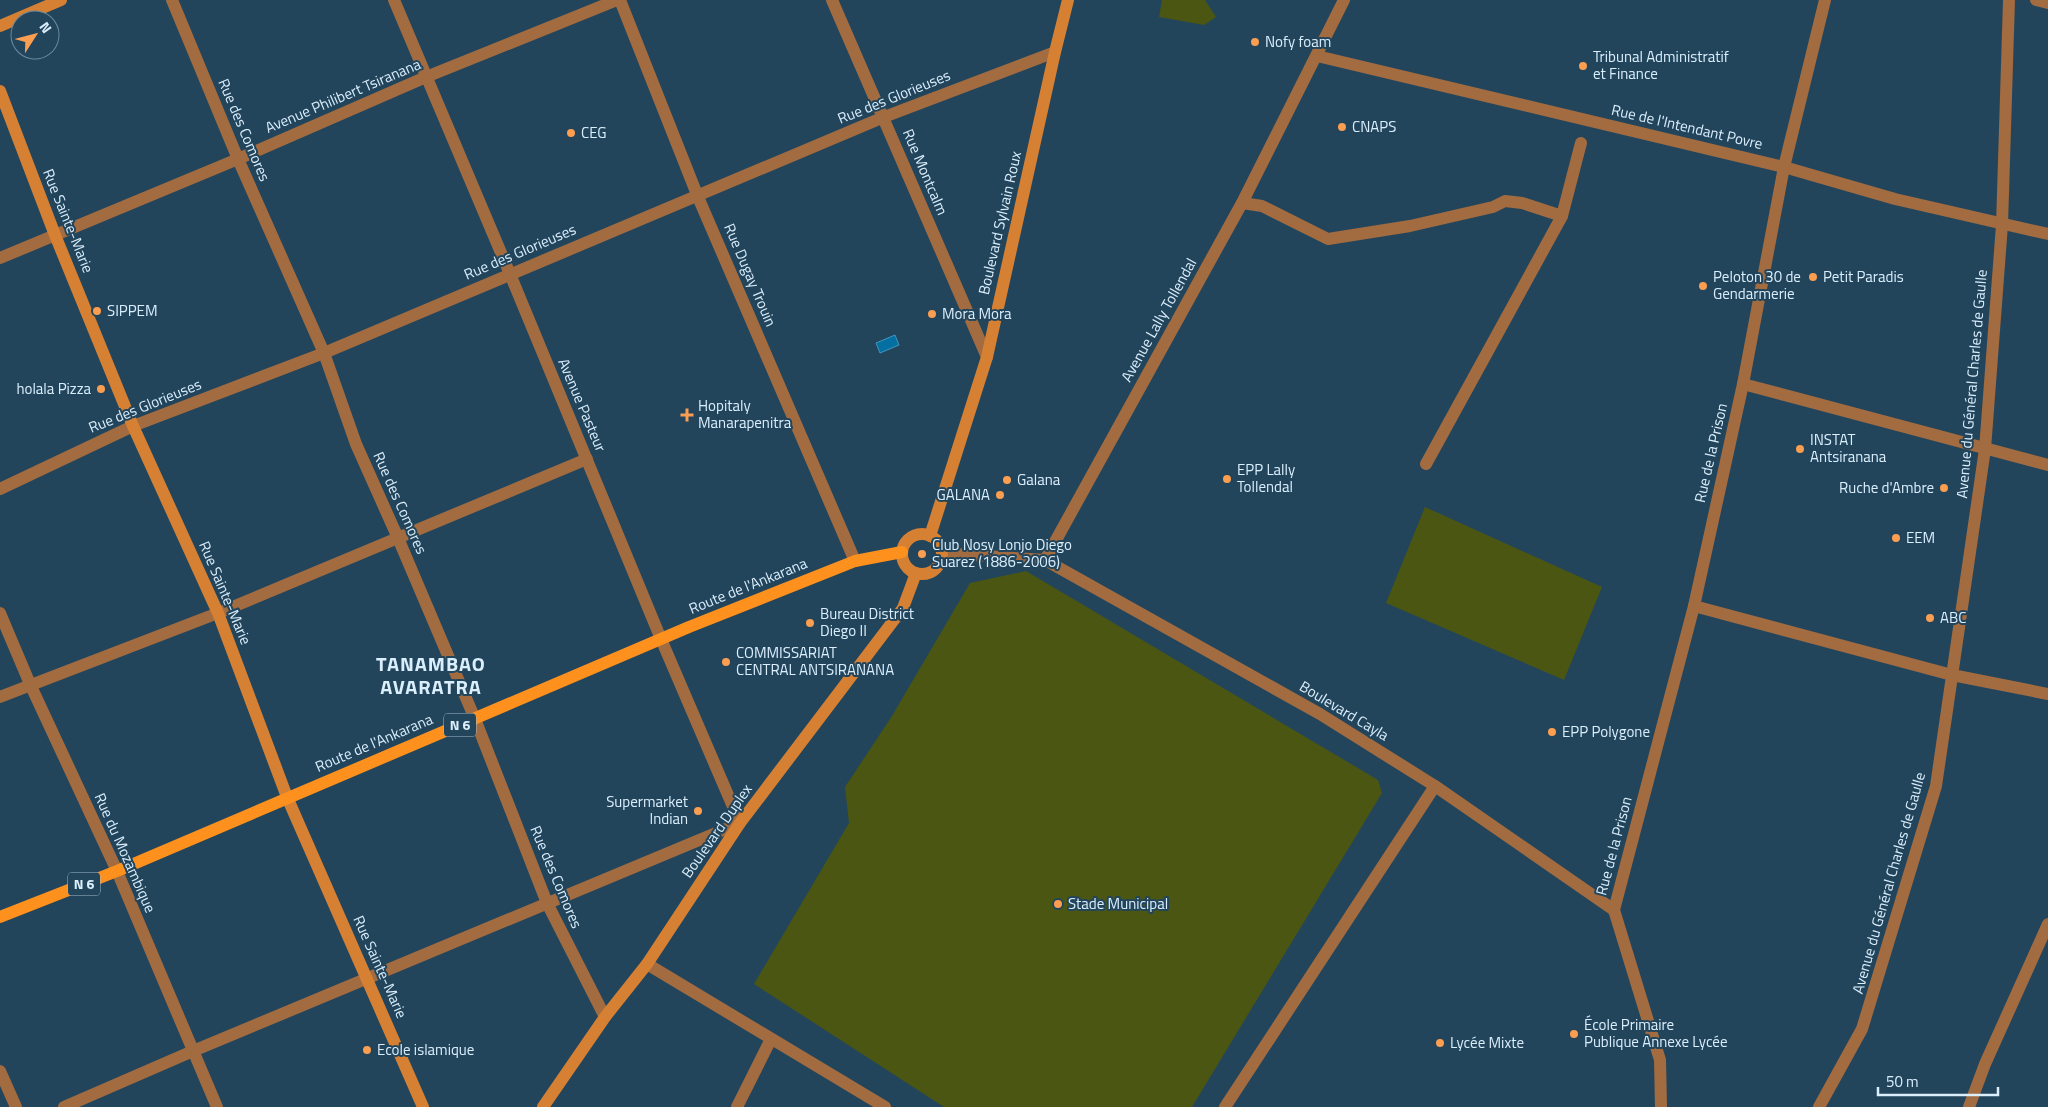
<svg xmlns="http://www.w3.org/2000/svg" width="2048" height="1107" viewBox="0 0 2048 1107" font-family="'Titillium Web',sans-serif">
<style>
.green{fill:#4b5613}
.water{fill:#046fa1;stroke:#4495bc}
.lines{fill:none;stroke-linecap:round;stroke-linejoin:round}
.minor{stroke:#a26b40;stroke-width:12}
.secondary{stroke:#d68034;stroke-width:12}
.primary{stroke:#fe901d;stroke-width:12}
.poi-dot{fill:#fb9e50;stroke:#22455c;stroke-width:2}
.labels{text-anchor:middle;stroke-width:4;stroke-linejoin:round;paint-order:stroke}
.shield{fill:#22455c;stroke:#a3bbcc;stroke-width:1}
.shield-label{font-size:14px;font-weight:bold;fill:#daeefc}
.poi-label{font-size:15px;fill:#daeefc;stroke:#22455c;text-anchor:start}
.street-label{font-size:15px;fill:#daeefc;stroke:#22455c}
.district-label{font-size:20px;font-weight:bold;letter-spacing:1px;fill:#daeefc;stroke:#22455c}
</style>
<rect width="100%" height="100%" fill="#22455c"/>
<g class="green">
<polygon points="1162,0 1205,0 1216,17 1204,25 1159,17"/>
<polygon points="1425,507 1602,587 1564,680 1386,603"/>
<polygon points="1026,571 1378,780 1382,793 1192,1107 944,1107 754,984 849,823 845,787 892,716 970,583"/>
</g>
<polygon class="water" points="895,335 899,345 880,353 876,343"/>
<g class="lines">
<g class="minor">
<polyline points="172,0 238,159 324,353 356,444 398,538 475,719 547,903 605,1017"/>
<polyline points="620,0 698,197 855,561"/>
<polyline points="832,0 987,357"/>
<polyline points="2036,0 2048,3"/>
<polyline points="1317,56 1784,167 1895,199 2048,234"/>
<polyline points="1242,203 1262,206 1328,239 1410,226 1493,207 1505,201 1522,203 1562,216"/>
<polyline points="0,258 238,159 426,77 617,0"/>
<polyline points="1743,384 2048,465"/>
<polyline points="1426,464 1562,216 1581,143"/>
<polyline points="0,489 133,426 324,353 884,117 1055,52"/>
<polyline points="942,553 1045,560 1320,714 1435,786 1614,910"/>
<polyline points="1045,560 1242,203 1344,0"/>
<polyline points="1694,606 1952,675 2048,694"/>
<polyline points="0,613 30,684 117,871 217,1107"/>
<polyline points="0,697 218,613 587,459"/>
<polyline points="1614,910 1694,606 1743,384 1784,167 1825,0"/>
<polyline points="1614,910 1660,1060 1661,1107"/>
<polyline points="647,964 885,1107"/>
<polyline points="0,1071 16,1107"/>
<polyline points="64,1107 193,1051 740,823 661,639 510,274 394,0"/>
<polyline points="737,1107 771,1039"/>
<polyline points="1225,1107 1435,786"/>
<polyline points="1819,1107 1862,1029 1936,786 1985,449 2002,225 2009,0"/>
<polyline points="1969,1107 1985,1064 2048,924"/>
</g>
<g class="secondary">
<polyline points="0,26 61,0"/>
<polyline points="0,91 55,235 133,426 218,613 287,797 423,1107"/>
<circle cx="922" cy="554" r="20"/>
<polyline points="930,536 987,357 1055,52 1068,0"/>
<polyline points="543,1107 605,1017 647,964 740,823 903,608 916,573"/>
</g>
<polyline class="primary" points="0,917 117,871 689,627 855,561 902,552"/>
</g>
<g class="poi-dot">
<circle cx="1255" cy="42" r="5"/>
<circle cx="1583" cy="66" r="5"/>
<circle cx="1342" cy="127" r="5"/>
<circle cx="571" cy="133" r="5"/>
<circle cx="1813" cy="277" r="5"/>
<circle cx="1703" cy="286" r="5"/>
<circle cx="97" cy="311" r="5"/>
<circle cx="932" cy="314" r="5"/>
<circle cx="101" cy="389" r="5"/>
<path d="M684.5 407.5h5v5h5v5h-5v5h-5v-5h-5v-5h5z"/>
<circle cx="1800" cy="449" r="5"/>
<circle cx="1227" cy="479" r="5"/>
<circle cx="1007" cy="480" r="5"/>
<circle cx="1944" cy="488" r="5"/>
<circle cx="1000" cy="495" r="5"/>
<circle cx="1896" cy="538" r="5"/>
<circle cx="922" cy="554" r="5"/>
<circle cx="1930" cy="618" r="5"/>
<circle cx="810" cy="623" r="5"/>
<circle cx="726" cy="662" r="5"/>
<circle cx="1552" cy="732" r="5"/>
<circle cx="698" cy="811" r="5"/>
<circle cx="1058" cy="904" r="5"/>
<circle cx="1574" cy="1034" r="5"/>
<circle cx="1440" cy="1043" r="5"/>
<circle cx="367" cy="1050" r="5"/>
</g>
<g class="labels">
<g class="shield">
<rect x="444" y="713.5" width="32" height="23" rx="4"/>
<rect x="68" y="872.5" width="32" height="23" rx="4"/>
</g>
<g class="shield-label">
<text x="460" y="730">N 6</text>
<text x="84" y="889">N 6</text>
</g>
<g class="poi-label">
<text x="1265" y="47">Nofy foam</text>
<text x="1593" y="62">Tribunal Administratif<tspan x="1593" dy="17">et Finance</tspan></text>
<text x="1352" y="132">CNAPS</text>
<text x="581" y="138">CEG</text>
<text x="1713" y="282">Peloton 30 de<tspan x="1713" dy="17">Gendarmerie</tspan></text>
<text x="1823" y="282">Petit Paradis</text>
<text x="107" y="316">SIPPEM</text>
<text x="942" y="319">Mora Mora</text>
<text x="91" y="394" text-anchor="end">holala Pizza</text>
<text x="698" y="411">Hopitaly<tspan x="698" dy="17">Manarapenitra</tspan></text>
<text x="1810" y="445">INSTAT<tspan x="1810" dy="17">Antsiranana</tspan></text>
<text x="1237" y="475">EPP Lally<tspan x="1237" dy="17">Tollendal</tspan></text>
<text x="1017" y="485">Galana</text>
<text x="1934" y="493" text-anchor="end">Ruche d'Ambre</text>
<text x="990" y="500" text-anchor="end">GALANA</text>
<text x="1906" y="543">EEM</text>
<text x="932" y="550">Club Nosy Lonjo Diego<tspan x="932" dy="17">Suarez (1886-2006)</tspan></text>
<text x="820" y="619">Bureau District<tspan x="820" dy="17">Diego II</tspan></text>
<text x="1940" y="623">ABC</text>
<text x="736" y="658">COMMISSARIAT<tspan x="736" dy="17">CENTRAL ANTSIRANANA</tspan></text>
<text x="1562" y="737">EPP Polygone</text>
<text x="688" y="807" text-anchor="end">Supermarket<tspan x="688" dy="17">Indian</tspan></text>
<text x="1068" y="909">Stade Municipal</text>
<text x="1584" y="1030">École Primaire<tspan x="1584" dy="17">Publique Annexe Lycée</tspan></text>
<text x="1450" y="1048">Lycée Mixte</text>
<text x="377" y="1055">Ecole islamique</text>
</g>
<g class="street-label">
<text transform="translate(343 96) rotate(-23)" y="5">Avenue Philibert Tsiranana</text>
<text transform="translate(894 97) rotate(-22)" y="5">Rue des Glorieuses</text>
<text transform="translate(1687 127) rotate(13)" y="5">Rue de l'Intendant Povre</text>
<text transform="translate(244 130) rotate(67)" y="5">Rue des Comores</text>
<text transform="translate(925 172) rotate(67)" y="5">Rue Montcalm</text>
<text transform="translate(68 221) rotate(68)" y="5">Rue Sainte-Marie</text>
<text transform="translate(1000 223) rotate(-77)" y="5">Boulevard Sylvain Roux</text>
<text transform="translate(520 252) rotate(-23)" y="5">Rue des Glorieuses</text>
<text transform="translate(750 275) rotate(67)" y="5">Rue Dugay Trouin</text>
<text transform="translate(1159 320) rotate(-61)" y="5">Avenue Lally Tollendal</text>
<text transform="translate(1972 384) rotate(-85)" y="5">Avenue du Général Charles de Gaulle</text>
<text transform="translate(582 405) rotate(67)" y="5">Avenue Pasteur</text>
<text transform="translate(145 406) rotate(-22)" y="5">Rue des Glorieuses</text>
<text transform="translate(1711 453) rotate(-77)" y="5">Rue de la Prison</text>
<text transform="translate(400 503) rotate(66)" y="5">Rue des Comores</text>
<text transform="translate(748 586) rotate(-22)" y="5">Route de l'Ankarana</text>
<text transform="translate(225 593) rotate(67)" y="5">Rue Sainte-Marie</text>
<text transform="translate(1344 711) rotate(31)" y="5">Boulevard Cayla</text>
<text transform="translate(374 743) rotate(-23)" y="5">Route de l'Ankarana</text>
<text transform="translate(717 831) rotate(-55)" y="5">Boulevard Duplex</text>
<text transform="translate(1614 846) rotate(-75)" y="5">Rue de la Prison</text>
<text transform="translate(125 853) rotate(66)" y="5">Rue du Mozambique</text>
<text transform="translate(556 877) rotate(67)" y="5">Rue des Comores</text>
<text transform="translate(1889 883) rotate(-74)" y="5">Avenue du Général Charles de Gaulle</text>
<text transform="translate(380 967) rotate(66)" y="5">Rue Sainte-Marie</text>
</g>
<g class="district-label">
<text x="431" y="671">TANAMBAO<tspan x="431" dy="23">AVARATRA</tspan></text>
</g>
</g>
<g transform="translate(35 35) rotate(54)"><circle r="24" fill="#22455c" stroke="#6c899c"/>
<path d="M0-4L9 19L0 12L-9 19Z" fill="#fb9e50"/>
<text y="-8" font-size="14" font-weight="bold" text-anchor="middle" fill="#daeefc">N</text>
</g>
<path d="M1878 1087v8h120v-8" fill="none" stroke="#daeefc" stroke-width="2.5"/>
<text x="1886" y="1087" font-size="15" fill="#daeefc" stroke="#22455c" stroke-width="4" paint-order="stroke">50 m</text>
</svg>
